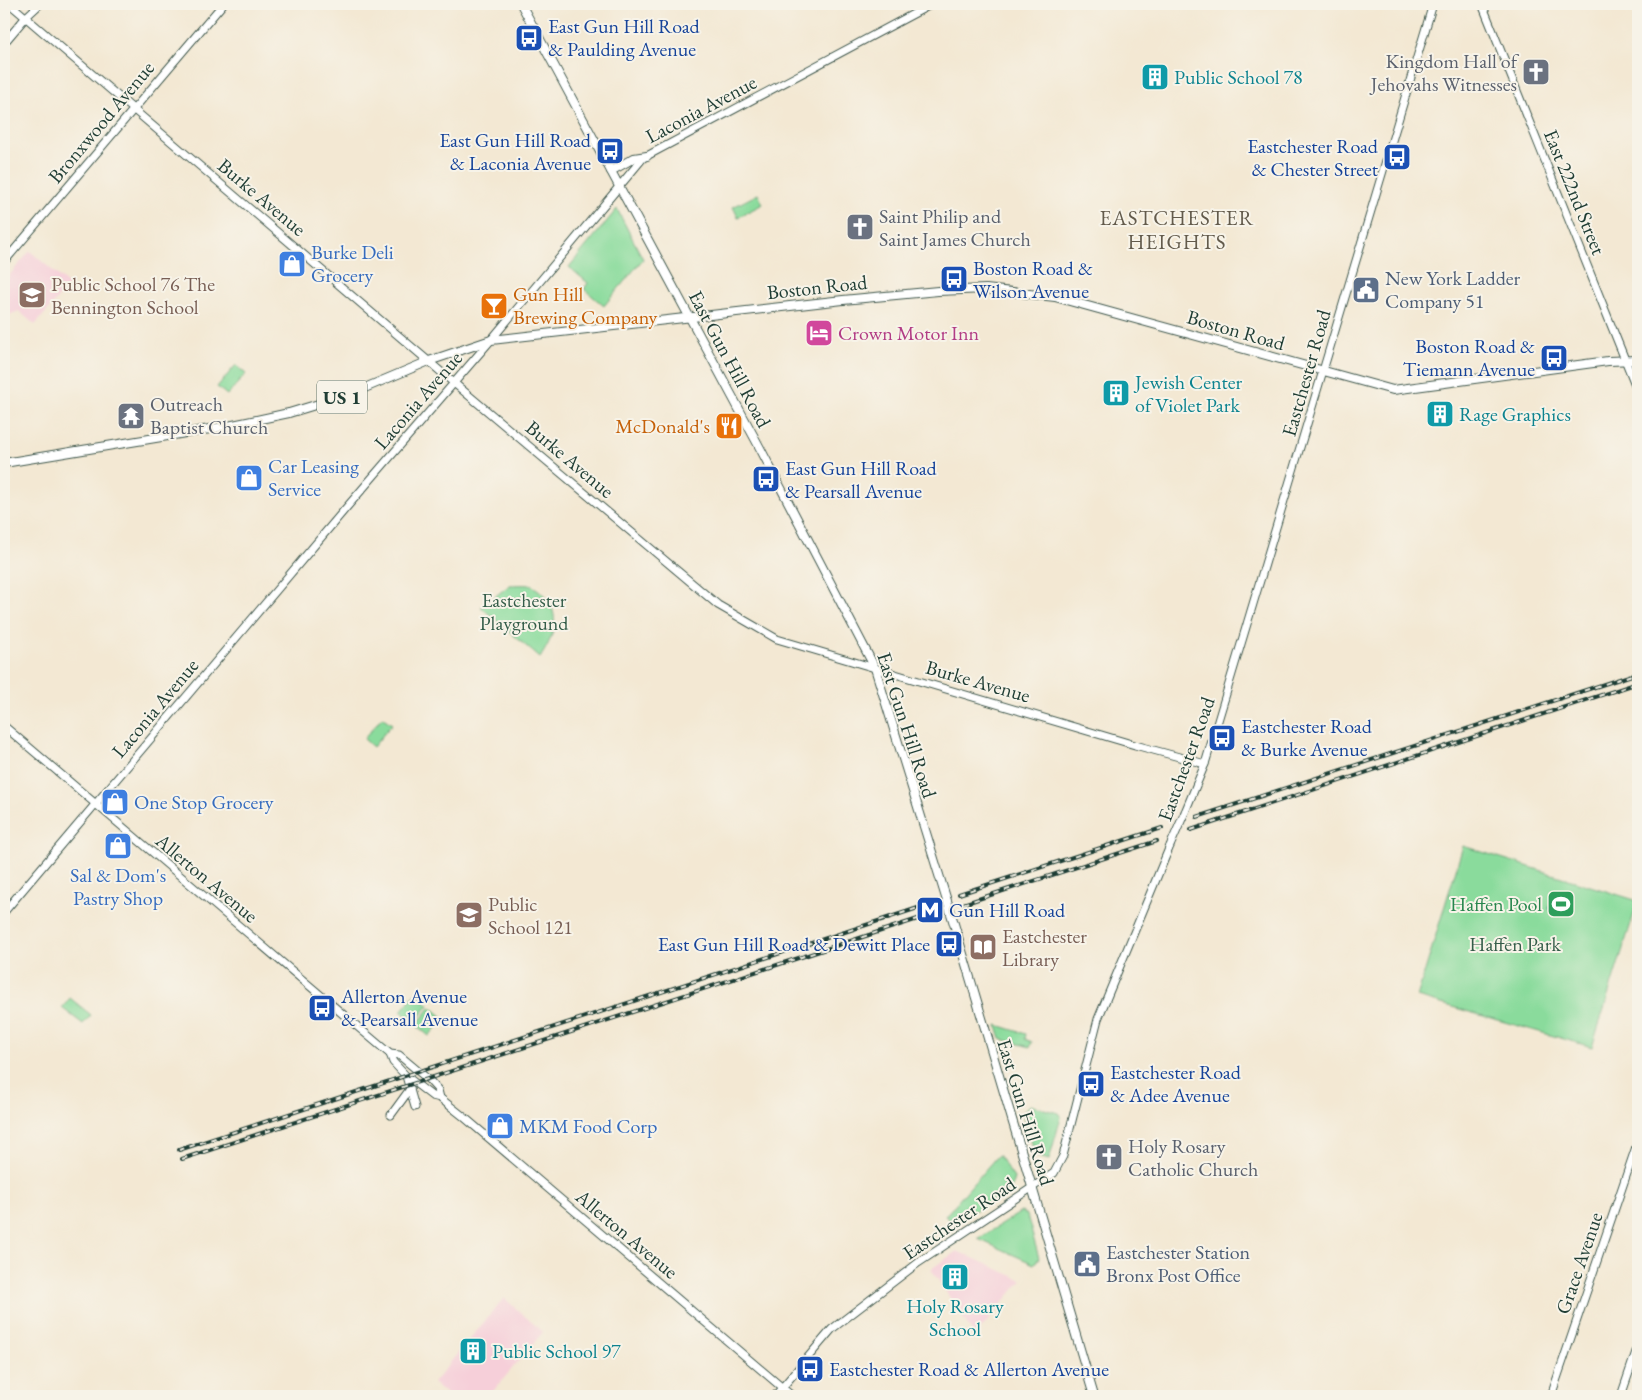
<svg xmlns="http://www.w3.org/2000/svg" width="1642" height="1400" viewBox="0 0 1642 1400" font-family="'EB Garamond',serif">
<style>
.built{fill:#f6cfd9}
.green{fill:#8adb9c;stroke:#548c68}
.water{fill:#3fafbb;stroke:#2f7678}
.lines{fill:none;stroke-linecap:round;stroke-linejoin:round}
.secondary-casing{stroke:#3f574c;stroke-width:9}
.primary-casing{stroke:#3f574c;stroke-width:10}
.secondary{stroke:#fff;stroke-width:7}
.primary{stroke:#fff;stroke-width:8}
.rail-casing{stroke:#1f3d34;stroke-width:4}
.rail{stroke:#f7f3e8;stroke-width:2;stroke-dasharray:5.5;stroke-linecap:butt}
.secondary-bridge-casing{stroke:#3f574c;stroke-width:9;stroke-linecap:butt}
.secondary-bridge{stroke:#fff;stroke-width:7}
.labels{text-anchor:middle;stroke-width:4;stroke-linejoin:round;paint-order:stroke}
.shield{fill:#f7f3e8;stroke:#60746a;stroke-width:1}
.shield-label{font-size:19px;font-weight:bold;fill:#1f3d34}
.transit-label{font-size:20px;fill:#164399;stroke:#f7f3e8;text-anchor:start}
.worship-label{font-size:20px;fill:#5b616d;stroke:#f7f3e8;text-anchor:start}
.culture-label{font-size:20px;fill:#0d838f;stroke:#f7f3e8;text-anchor:start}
.street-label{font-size:20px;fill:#1f3d34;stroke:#f7f3e8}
.shop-label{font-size:20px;fill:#366cbe;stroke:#f7f3e8;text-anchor:start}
.service-label{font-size:20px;fill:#4e5e75;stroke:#f7f3e8;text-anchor:start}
.education-label{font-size:20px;fill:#785e54;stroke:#f7f3e8;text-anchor:start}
.food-label{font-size:20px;fill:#c56008;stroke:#f7f3e8;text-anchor:start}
.hotel-label{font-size:20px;fill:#b23c85;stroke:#f7f3e8;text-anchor:start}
.park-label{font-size:20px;fill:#345d49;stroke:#f7f3e8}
.leisure-label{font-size:20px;fill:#27864d;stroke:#f7f3e8;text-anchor:end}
.neighbourhood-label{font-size:21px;letter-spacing:1px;fill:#635b4c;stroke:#f7f3e8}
</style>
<rect width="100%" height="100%" fill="#f7f3e8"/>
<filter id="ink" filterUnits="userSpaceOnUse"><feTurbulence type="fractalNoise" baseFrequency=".02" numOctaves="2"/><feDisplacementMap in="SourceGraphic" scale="10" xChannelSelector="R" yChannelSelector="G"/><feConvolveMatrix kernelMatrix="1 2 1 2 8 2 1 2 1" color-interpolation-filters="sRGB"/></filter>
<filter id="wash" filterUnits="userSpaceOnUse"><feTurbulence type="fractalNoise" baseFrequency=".0096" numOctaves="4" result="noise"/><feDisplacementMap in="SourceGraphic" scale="20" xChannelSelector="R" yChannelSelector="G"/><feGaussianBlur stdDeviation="1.12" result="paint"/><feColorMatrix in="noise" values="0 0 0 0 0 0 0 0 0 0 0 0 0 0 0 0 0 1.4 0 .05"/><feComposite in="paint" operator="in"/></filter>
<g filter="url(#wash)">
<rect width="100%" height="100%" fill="#f3e8d3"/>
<g class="built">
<polygon points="30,251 69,285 35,325 19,311 11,314 4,322 4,282"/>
<polygon points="957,1251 1022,1280 975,1336 931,1269"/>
<polygon points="504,1298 543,1332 489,1396 449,1396 433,1383"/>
</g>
<g class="green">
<polygon points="758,194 763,204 738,217 733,207"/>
<polygon points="617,209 643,259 604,306 584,289 588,283 569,267"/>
<polygon points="236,365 246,374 227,395 217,387"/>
<path d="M 510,585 C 516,585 524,584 530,585 C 536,587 544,594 548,600 C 561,620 552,639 540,658 L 481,607 Z"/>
<polygon points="382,717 392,724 373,747 364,739"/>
<polygon points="1463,846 1638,901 1592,1047 1417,997"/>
<polygon points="416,993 429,1005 414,1023 401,1011"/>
<polygon points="70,998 91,1015 83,1024 62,1008"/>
<polygon points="431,1007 444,1018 429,1036 416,1025"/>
<polygon points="997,1025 1026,1034 1025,1039 1032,1042 1030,1047 1001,1039"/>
<polygon points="1030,1105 1058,1113 1061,1117 1049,1160 1036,1156 1022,1113"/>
<polygon points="998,1155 1014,1178 1011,1188 954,1224 945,1216"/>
<polygon points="1021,1212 1027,1215 1039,1258 1034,1264 978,1239"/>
</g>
<polygon class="water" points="1554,894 1573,900 1568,915 1549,909"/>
</g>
<g filter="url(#ink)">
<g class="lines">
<defs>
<g id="secondary">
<polyline points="10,4 454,383 718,605 777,639 1135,745 1205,764"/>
<polyline points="1482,4 1638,392"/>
<polyline points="4,43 26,17 40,4"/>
<polyline points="4,262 223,4"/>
<polyline points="4,726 358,1027 390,1054 399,1055 430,1081 438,1090 440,1098"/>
<polyline points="1185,812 1205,764 1433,4"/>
<polyline points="4,912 346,508 491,340 643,158 932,4"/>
<polyline points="390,1054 393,1062 406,1076 432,1096 440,1098 464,1117 792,1396"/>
<polyline points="406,1076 415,1107"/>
<polyline points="391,1115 410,1089"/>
<polyline points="775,1396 832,1329 918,1263 1054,1173 1063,1156 1098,1019 1170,846"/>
<polyline points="1551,1396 1638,1141"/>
<polyline points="1621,1396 1638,1346"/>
</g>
<g id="primary">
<polyline points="521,4 760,448 875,668 952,917 1094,1396"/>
<polyline points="611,171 634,158 647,156"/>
<polyline points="4,463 228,426 289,413 348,395 429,361 491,340 843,300 938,291 986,289 1055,297 1393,390 1608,361 1638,360"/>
</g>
</defs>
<use href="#secondary" class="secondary-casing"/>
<use href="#primary" class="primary-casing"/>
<use href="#secondary" class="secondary"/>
<use href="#primary" class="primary"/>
<defs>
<g id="rail">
<polyline points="1197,817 1638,673"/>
<polyline points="1191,830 1638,683"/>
<polyline points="959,894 1162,828"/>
<polyline points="963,904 1157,841"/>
<polyline points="179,1150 924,906"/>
<polyline points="182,1159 927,916"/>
</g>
</defs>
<use href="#rail" class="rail-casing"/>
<use href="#rail" class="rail"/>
<defs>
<polyline id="secondary-bridge" points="1170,846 1185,812"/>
</defs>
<use href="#secondary-bridge" class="secondary-bridge-casing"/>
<use href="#secondary-bridge" class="secondary-bridge"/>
</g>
</g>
<defs>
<symbol id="bus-square" viewBox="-11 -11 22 22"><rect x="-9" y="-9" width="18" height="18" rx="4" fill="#1a4fb4" stroke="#f7f3e8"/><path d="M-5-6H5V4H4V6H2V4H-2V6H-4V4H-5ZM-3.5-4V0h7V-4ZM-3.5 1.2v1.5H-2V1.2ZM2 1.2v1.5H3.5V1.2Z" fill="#fff"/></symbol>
<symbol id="church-square" viewBox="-11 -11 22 22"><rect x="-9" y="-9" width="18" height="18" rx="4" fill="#6b7280" stroke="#f7f3e8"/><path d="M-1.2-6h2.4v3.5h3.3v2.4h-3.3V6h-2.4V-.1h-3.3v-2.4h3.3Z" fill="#fff"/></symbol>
<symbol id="building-square" viewBox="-11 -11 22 22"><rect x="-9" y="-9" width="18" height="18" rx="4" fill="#0f9aa8" stroke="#f7f3e8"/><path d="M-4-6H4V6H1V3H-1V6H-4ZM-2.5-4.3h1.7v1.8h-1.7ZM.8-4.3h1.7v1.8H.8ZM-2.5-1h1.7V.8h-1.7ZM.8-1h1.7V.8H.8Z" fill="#fff"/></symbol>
<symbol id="shop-square" viewBox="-11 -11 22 22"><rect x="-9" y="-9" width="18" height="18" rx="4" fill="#3f7fe0" stroke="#f7f3e8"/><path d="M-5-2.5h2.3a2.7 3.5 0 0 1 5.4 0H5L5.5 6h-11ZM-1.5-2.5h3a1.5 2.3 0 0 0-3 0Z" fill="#fff"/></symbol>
<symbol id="civic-square" viewBox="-11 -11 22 22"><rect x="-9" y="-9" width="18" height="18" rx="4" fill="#5c6f8a" stroke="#f7f3e8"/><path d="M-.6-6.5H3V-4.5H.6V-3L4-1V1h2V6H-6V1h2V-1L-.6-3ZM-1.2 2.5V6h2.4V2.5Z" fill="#fff"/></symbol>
<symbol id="school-square" viewBox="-11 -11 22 22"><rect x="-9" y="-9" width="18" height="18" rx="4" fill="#8d6e63" stroke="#f7f3e8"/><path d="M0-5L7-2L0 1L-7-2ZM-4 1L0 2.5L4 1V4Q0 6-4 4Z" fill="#fff"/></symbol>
<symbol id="bar-square" viewBox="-11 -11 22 22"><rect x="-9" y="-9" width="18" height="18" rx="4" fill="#e8710a" stroke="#f7f3e8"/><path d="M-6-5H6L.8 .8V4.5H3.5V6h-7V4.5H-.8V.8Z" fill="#fff"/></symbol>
<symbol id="hotel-square" viewBox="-11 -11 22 22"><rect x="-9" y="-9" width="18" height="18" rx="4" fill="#d1479c" stroke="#f7f3e8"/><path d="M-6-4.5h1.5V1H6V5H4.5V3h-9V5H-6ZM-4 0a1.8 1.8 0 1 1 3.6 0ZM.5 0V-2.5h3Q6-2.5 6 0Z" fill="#fff"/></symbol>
<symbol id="temple-square" viewBox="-11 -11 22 22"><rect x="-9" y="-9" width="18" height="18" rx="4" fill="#6b7280" stroke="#f7f3e8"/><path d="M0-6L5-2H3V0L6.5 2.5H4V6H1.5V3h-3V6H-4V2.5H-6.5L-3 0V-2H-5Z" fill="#fff"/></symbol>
<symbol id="restaurant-square" viewBox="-11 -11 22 22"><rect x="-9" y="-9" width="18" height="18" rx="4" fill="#e8710a" stroke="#f7f3e8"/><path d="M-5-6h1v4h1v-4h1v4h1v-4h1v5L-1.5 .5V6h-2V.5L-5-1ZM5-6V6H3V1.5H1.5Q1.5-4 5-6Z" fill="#fff"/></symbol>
<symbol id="stadium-square" viewBox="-11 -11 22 22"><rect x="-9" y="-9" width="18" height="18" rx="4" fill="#2e9e5b" stroke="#f7f3e8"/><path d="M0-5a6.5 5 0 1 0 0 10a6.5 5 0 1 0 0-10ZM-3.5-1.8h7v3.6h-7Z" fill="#fff"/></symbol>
<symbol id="metro-square" viewBox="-11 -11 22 22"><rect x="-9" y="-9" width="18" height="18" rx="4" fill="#1a4fb4" stroke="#f7f3e8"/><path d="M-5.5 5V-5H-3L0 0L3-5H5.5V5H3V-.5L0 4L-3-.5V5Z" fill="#fff"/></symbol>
<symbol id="library-square" viewBox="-11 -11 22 22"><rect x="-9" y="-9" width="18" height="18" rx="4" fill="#8d6e63" stroke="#f7f3e8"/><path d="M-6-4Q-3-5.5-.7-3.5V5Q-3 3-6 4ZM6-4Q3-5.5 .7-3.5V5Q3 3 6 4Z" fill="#fff"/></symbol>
</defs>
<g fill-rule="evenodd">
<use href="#bus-square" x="513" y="22" width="32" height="32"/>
<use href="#church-square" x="1520" y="56" width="32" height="32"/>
<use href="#building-square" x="1139" y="61" width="32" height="32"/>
<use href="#bus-square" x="594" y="135" width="32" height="32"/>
<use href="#bus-square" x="1381" y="141" width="32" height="32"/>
<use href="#church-square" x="844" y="211" width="32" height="32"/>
<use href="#shop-square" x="276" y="248" width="32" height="32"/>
<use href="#bus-square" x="938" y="263" width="32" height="32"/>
<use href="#civic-square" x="1350" y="274" width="32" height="32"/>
<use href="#school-square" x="16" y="279" width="32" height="32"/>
<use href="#bar-square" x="478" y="290" width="32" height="32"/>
<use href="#hotel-square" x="803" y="317" width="32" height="32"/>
<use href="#bus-square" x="1538" y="342" width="32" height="32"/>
<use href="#building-square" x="1100" y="377" width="32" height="32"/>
<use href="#building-square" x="1424" y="398" width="32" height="32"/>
<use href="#temple-square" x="115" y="400" width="32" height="32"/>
<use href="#restaurant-square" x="713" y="410" width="32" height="32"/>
<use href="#shop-square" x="233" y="462" width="32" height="32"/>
<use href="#bus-square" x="750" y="463" width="32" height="32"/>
<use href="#bus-square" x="1206" y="722" width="32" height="32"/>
<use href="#shop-square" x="99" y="786" width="32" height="32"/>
<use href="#shop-square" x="102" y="830" width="32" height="32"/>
<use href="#stadium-square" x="1545" y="888" width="32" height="32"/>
<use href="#metro-square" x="914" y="894" width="32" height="32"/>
<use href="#school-square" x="453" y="899" width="32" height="32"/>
<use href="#bus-square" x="933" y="928" width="32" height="32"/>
<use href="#library-square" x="967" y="931" width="32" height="32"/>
<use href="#bus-square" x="306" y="992" width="32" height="32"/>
<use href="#bus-square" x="1075" y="1068" width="32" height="32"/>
<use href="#shop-square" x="484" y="1110" width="32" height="32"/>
<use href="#church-square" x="1093" y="1141" width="32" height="32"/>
<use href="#civic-square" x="1071" y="1248" width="32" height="32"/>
<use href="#building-square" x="939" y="1261" width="32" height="32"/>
<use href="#building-square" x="457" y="1335" width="32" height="32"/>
<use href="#bus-square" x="794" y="1353" width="32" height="32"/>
</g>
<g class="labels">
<rect class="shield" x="317" y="380.5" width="50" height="33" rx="4"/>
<g class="shield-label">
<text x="342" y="404">US 1</text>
</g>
<g class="transit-label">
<text x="548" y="33">East Gun Hill Road<tspan x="548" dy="23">&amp; Paulding Avenue</tspan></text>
<text x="591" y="147" text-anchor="end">East Gun Hill Road<tspan x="591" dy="23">&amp; Laconia Avenue</tspan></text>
<text x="1378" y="153" text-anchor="end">Eastchester Road<tspan x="1378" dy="23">&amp; Chester Street</tspan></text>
<text x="973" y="275">Boston Road &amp;<tspan x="973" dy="23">Wilson Avenue</tspan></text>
<text x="1535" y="353" text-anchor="end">Boston Road &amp;<tspan x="1535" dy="23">Tiemann Avenue</tspan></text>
<text x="785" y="475">East Gun Hill Road<tspan x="785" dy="23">&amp; Pearsall Avenue</tspan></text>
<text x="1241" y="733">Eastchester Road<tspan x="1241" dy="23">&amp; Burke Avenue</tspan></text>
<text x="949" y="917">Gun Hill Road</text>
<text x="930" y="951" text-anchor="end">East Gun Hill Road &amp; Dewitt Place</text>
<text x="341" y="1003">Allerton Avenue<tspan x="341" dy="23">&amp; Pearsall Avenue</tspan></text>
<text x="1110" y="1079">Eastchester Road<tspan x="1110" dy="23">&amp; Adee Avenue</tspan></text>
<text x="829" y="1376">Eastchester Road &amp; Allerton Avenue</text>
</g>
<g class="worship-label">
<text x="1517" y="68" text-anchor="end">Kingdom Hall of<tspan x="1517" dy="23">Jehovahs Witnesses</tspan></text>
<text x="879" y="223">Saint Philip and<tspan x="879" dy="23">Saint James Church</tspan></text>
<text x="150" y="411">Outreach<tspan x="150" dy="23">Baptist Church</tspan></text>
<text x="1128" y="1153">Holy Rosary<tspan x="1128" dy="23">Catholic Church</tspan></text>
</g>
<g class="culture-label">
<text x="1174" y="84">Public School 78</text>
<text x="1135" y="389">Jewish Center<tspan x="1135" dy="23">of Violet Park</tspan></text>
<text x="1459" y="421">Rage Graphics</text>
<text x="955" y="1313" text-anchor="middle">Holy Rosary<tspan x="955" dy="23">School</tspan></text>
<text x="492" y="1358">Public School 97</text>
</g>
<g class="street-label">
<text transform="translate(701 109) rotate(-28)" y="7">Laconia Avenue</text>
<text transform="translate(101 122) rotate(-50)" y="7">Bronxwood Avenue</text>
<text transform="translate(1575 192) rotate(68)" y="7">East 222nd Street</text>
<text transform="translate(262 197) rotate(40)" y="7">Burke Avenue</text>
<text transform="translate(817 287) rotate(-6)" y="7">Boston Road</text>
<text transform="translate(1236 330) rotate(16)" y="7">Boston Road</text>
<text transform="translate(730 359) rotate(62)" y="7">East Gun Hill Road</text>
<text transform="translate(1306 373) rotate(-74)" y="7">Eastchester Road</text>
<text transform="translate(418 400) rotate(-49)" y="7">Laconia Avenue</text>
<text transform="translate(570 459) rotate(40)" y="7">Burke Avenue</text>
<text transform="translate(978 681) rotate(16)" y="7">Burke Avenue</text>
<text transform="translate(155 708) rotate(-50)" y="7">Laconia Avenue</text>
<text transform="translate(907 725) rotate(72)" y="7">East Gun Hill Road</text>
<text transform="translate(1186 759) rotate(-70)" y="7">Eastchester Road</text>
<text transform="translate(207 878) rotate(40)" y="7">Allerton Avenue</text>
<text transform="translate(1026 1112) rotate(73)" y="7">East Gun Hill Road</text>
<text transform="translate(959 1218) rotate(-34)" y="7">Eastchester Road</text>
<text transform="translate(627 1234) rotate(40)" y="7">Allerton Avenue</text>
<text transform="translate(1579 1263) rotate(-71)" y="7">Grace Avenue</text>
</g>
<g class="shop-label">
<text x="311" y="259">Burke Deli<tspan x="311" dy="23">Grocery</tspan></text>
<text x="268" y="473">Car Leasing<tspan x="268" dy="23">Service</tspan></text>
<text x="134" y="809">One Stop Grocery</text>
<text x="118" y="882" text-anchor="middle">Sal &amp; Dom's<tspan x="118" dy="23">Pastry Shop</tspan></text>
<text x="519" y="1133">MKM Food Corp</text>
</g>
<g class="service-label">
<text x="1385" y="285">New York Ladder<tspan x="1385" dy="23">Company 51</tspan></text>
<text x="1106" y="1259">Eastchester Station<tspan x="1106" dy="23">Bronx Post Office</tspan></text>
</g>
<g class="education-label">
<text x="51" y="291">Public School 76 The<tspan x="51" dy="23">Bennington School</tspan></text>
<text x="488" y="911">Public<tspan x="488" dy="23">School 121</tspan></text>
<text x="1002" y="943">Eastchester<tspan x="1002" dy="23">Library</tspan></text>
</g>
<g class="food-label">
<text x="513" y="301">Gun Hill<tspan x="513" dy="23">Brewing Company</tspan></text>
<text x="710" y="433" text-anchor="end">McDonald's</text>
</g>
<g class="hotel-label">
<text x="838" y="340">Crown Motor Inn</text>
</g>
<g class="park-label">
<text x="524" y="607">Eastchester<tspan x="524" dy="23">Playground</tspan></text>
<text x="1515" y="951">Haffen Park</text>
</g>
<g class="leisure-label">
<text x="1542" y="911">Haffen Pool</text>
</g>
<g class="neighbourhood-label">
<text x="1177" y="225">EASTCHESTER<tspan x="1177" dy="24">HEIGHTS</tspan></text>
</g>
</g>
<rect width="1642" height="1400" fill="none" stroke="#f7f3e8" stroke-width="20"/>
</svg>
